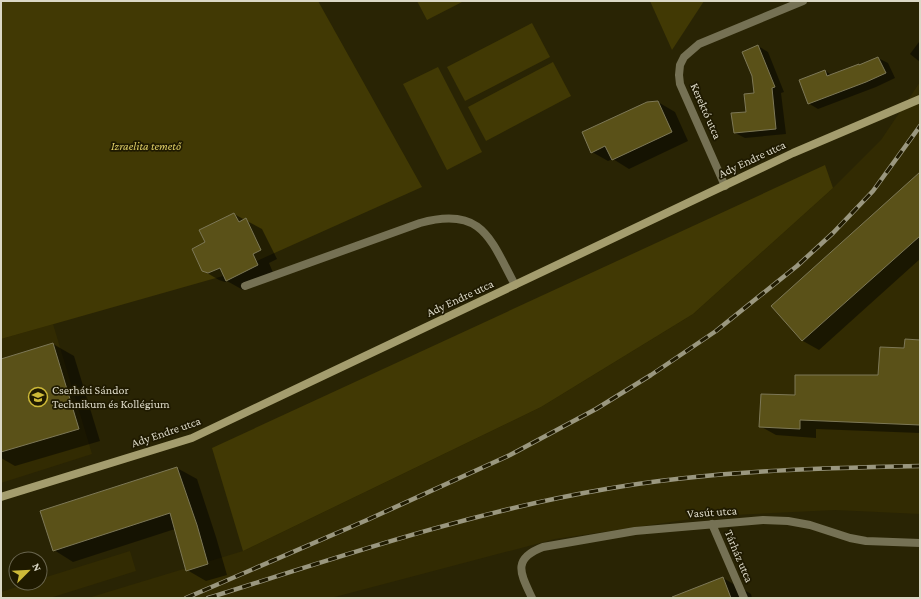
<svg xmlns="http://www.w3.org/2000/svg" width="921" height="599" viewBox="0 0 921 599" font-family="'Crimson Pro',serif">
<style>
.built{fill:#322b02}
.green{fill:#413904}
.shadow{fill:#0007}
.building{fill:#5a5118;stroke:#7d7857}
.lines{fill:none;stroke-linecap:round;stroke-linejoin:round}
.street{stroke:#757154;stroke-width:8}
.secondary{stroke:#a49d6e;stroke-width:8}
.rail-casing{stroke:#9a977f;stroke-width:4.5}
.rail{stroke:#1f1a00;stroke-width:3;stroke-dasharray:9;stroke-linecap:butt}
.labels{text-anchor:middle;stroke-width:3.5;stroke-linejoin:round;paint-order:stroke}
.street-label{font-size:12px;fill:#dbd8c6;stroke:#1f1a00}
.park-label{font-size:12px;font-style:italic;fill:#ddcc65;stroke:#1f1a00}
.poi-label{font-size:12px;fill:#dbd8c6;stroke:#1f1a00;text-anchor:start}
</style>
<rect width="100%" height="100%" fill="#292404"/>
<g class="built">
<polygon points="920,82 920,514 835,510 712,516 555,539 331,598 88,598 243,551 541,407 693,314 833,188 881,140"/>
<polygon points="53,324 92,454 1,483 1,339"/>
<polygon points="130,551 136,571 50,598 1,598 1,592 29,583 40,583 40,579"/>
</g>
<g class="green">
<polygon points="1,1 318,1 422,187 223,276 1,339"/>
<polygon points="417,1 464,1 427,20"/>
<polygon points="650,1 704,1 672,50"/>
<polygon points="532,23 550,57 465,101 447,67"/>
<polygon points="553,62 571,96 486,141 468,107"/>
<polygon points="438,67 482,152 447,170 403,84"/>
<polygon points="825,165 833,188 693,314 541,407 243,551 212,448"/>
</g>
<g class="shadow">
<polygon points="919,42 920,43 920,62 910,54"/>
<polygon points="758,46 768,52 784,92 781,93 786,134 745,138 735,133 747,113 755,94"/>
<polygon points="878,58 888,63 895,78 876,87 818,109 808,103 825,71 832,75 860,66"/>
<polygon points="658,102 675,112 688,141 629,169 613,159 608,161 592,152"/>
<polygon points="920,174 920,259 819,350 803,341 773,306"/>
<polygon points="234,214 262,229 277,259 269,263 274,275 243,290 227,281 225,282 219,280 202,270 206,243"/>
<polygon points="920,341 920,433 816,429 816,438 776,435 760,426 796,396 879,376 905,349"/>
<polygon points="53,344 74,356 100,441 15,466 1,458 1,360"/>
<polygon points="177,468 197,479 216,537 227,575 206,581 187,570 175,529 73,562 54,550"/>
<polygon points="723,578 751,594 752,598 690,598"/>
</g>
<g class="building">
<polygon points="758,45 775,87 772,88 776,129 734,133 731,113 746,112 744,94 754,93 752,76 742,52"/>
<polygon points="878,57 886,73 866,82 808,104 799,80 825,70 827,76 859,64 859,65"/>
<polygon points="658,101 672,132 612,160 605,146 591,153 582,132 647,102"/>
<polygon points="920,172 920,236 802,341 771,306"/>
<polygon points="234,213 239,222 246,218 261,250 253,254 258,265 226,281 220,268 208,273 202,271 192,249 205,242 199,230"/>
<polygon points="905,339 920,340 920,425 800,420 800,429 759,427 761,394 795,395 795,375 878,375 880,347 904,348"/>
<polygon points="53,343 79,429 1,452 1,359"/>
<polygon points="177,467 197,525 208,564 186,571 170,513 53,551 40,511"/>
<polygon points="723,577 731,598 672,598 672,597"/>
</g>
<g class="lines">
<g class="street">
<polyline points="725,186 680,84 679,75 680,65 684,57 699,44 803,1"/>
<path d="M 245,286 L 420,223 C 482,206 490,238 515,285"/>
<polyline points="712,524 744,598"/>
<path d="M 532,598 C 521,574 511,559 543,547 L 635,531 L 763,520 L 788,521 L 810,525 L 850,538 L 866,541 L 920,543"/>
</g>
<polyline class="secondary" points="1,497 192,438 793,153 920,99"/>
<defs>
<g id="rail">
<polyline points="186,598 367,520 510,455 596,409 651,375 716,331 797,266 833,233 873,191 920,126"/>
<path d="M 208,598 C 339,557 471,512 606,489 C 710,471 815,468 920,466"/>
</g>
</defs>
<use href="#rail" class="rail-casing"/>
<use href="#rail" class="rail"/>
</g>
<defs>
<symbol id="school-ring" viewBox="-11 -11 22 22"><circle r="9.5" fill="#1f1a00" stroke="#cdb938" stroke-width="1.5"/><path d="M0-5L7-2L0 1L-7-2ZM-4 1L0 2.5L4 1V4Q0 6-4 4Z" fill="#cdb938"/></symbol>
</defs>
<g fill-rule="evenodd">
<use href="#school-ring" x="27" y="386" width="22" height="22"/>
</g>
<g class="labels">
<g class="street-label">
<text transform="translate(706 111) rotate(66)" y="4">Kerektó utca</text>
<text transform="translate(752 159) rotate(-25)" y="4">Ady Endre utca</text>
<text transform="translate(460 298) rotate(-25)" y="4">Ady Endre utca</text>
<text transform="translate(166 432) rotate(-19)" y="4">Ady Endre utca</text>
<text transform="translate(712 512) rotate(-4)" y="4">Vasút utca</text>
<text transform="translate(739 556) rotate(67)" y="4">Tárház utca</text>
</g>
<g class="park-label">
<text x="146" y="150">Izraelita temető</text>
</g>
<g class="poi-label">
<text x="52" y="394">Cserháti Sándor<tspan x="52" dy="14">Technikum és Kollégium</tspan></text>
</g>
</g>
<rect width="921" height="599" fill="none" stroke="#dbd8c6" stroke-width="4"/>
<g transform="translate(28 571) rotate(66)"><circle r="19" fill="#1f1a00" stroke="#6a664f"/>
<path d="M0-3L7 15L0 10L-7 15Z" fill="#cdb938"/>
<text y="-6" font-size="11" font-weight="bold" text-anchor="middle" fill="#dbd8c6">N</text>
</g>
</svg>
